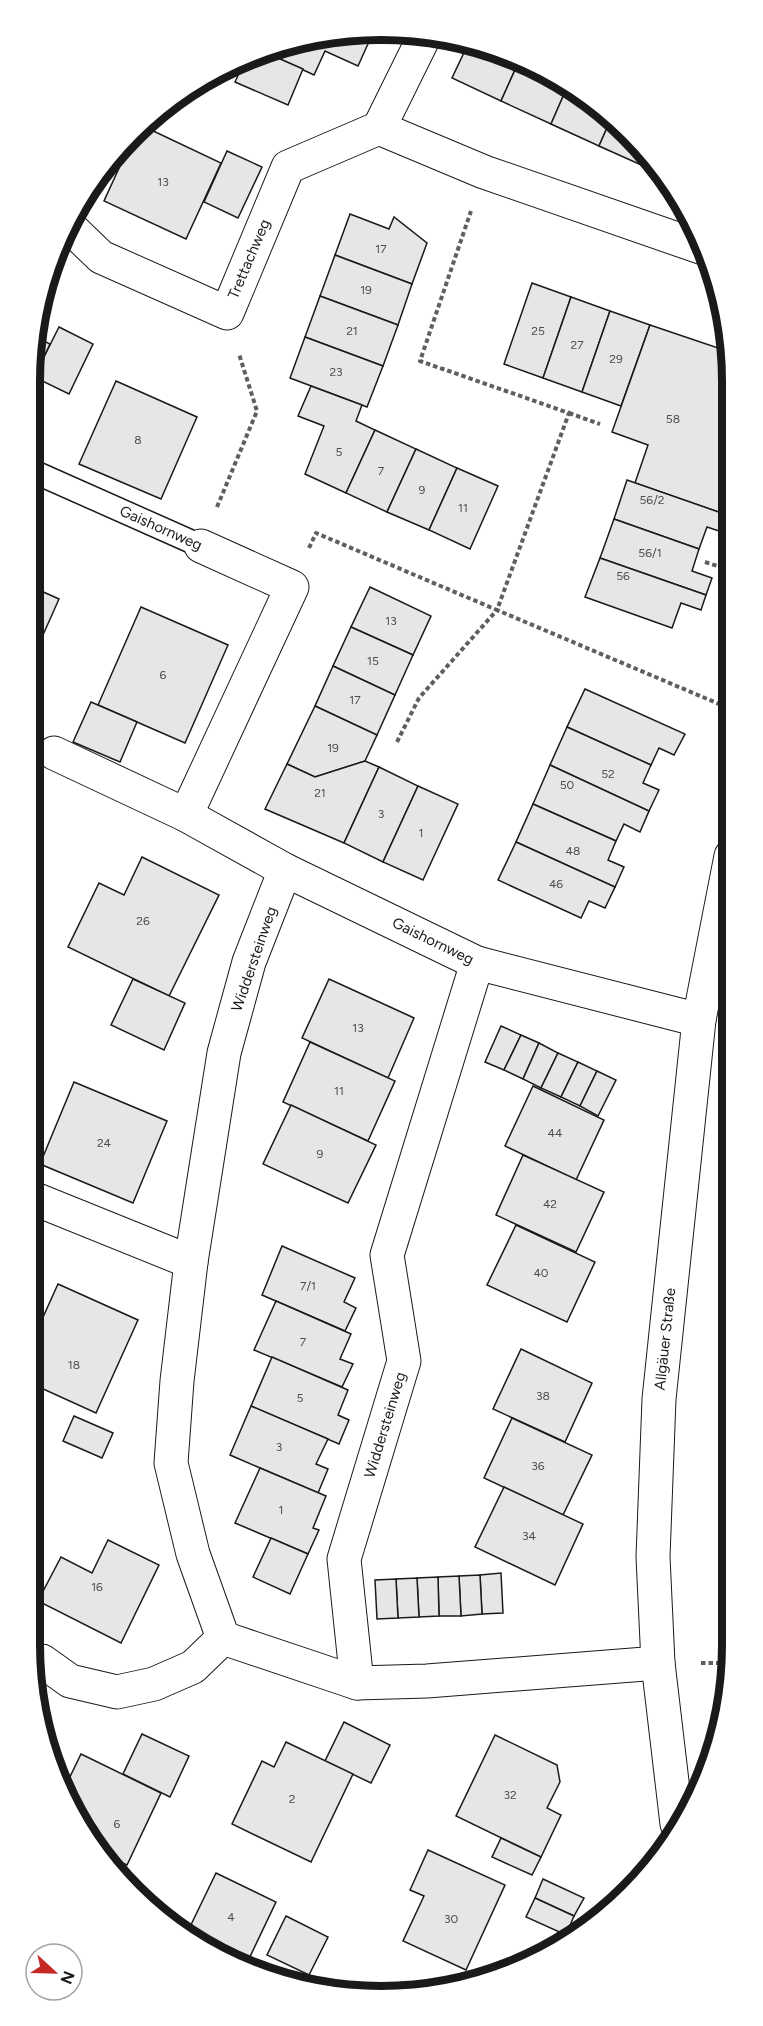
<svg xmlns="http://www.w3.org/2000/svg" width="763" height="2026" viewBox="0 0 763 2026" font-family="Figtree,sans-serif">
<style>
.building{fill:#e6e6e6;stroke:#1a1a1a;stroke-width:1.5}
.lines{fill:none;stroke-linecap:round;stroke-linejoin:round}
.service-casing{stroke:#1a1a1a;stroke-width:25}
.minor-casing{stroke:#1a1a1a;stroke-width:35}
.path{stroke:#5f5f5f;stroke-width:4;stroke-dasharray:4.5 3;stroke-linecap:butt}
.service{stroke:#fff;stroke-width:22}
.minor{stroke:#fff;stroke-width:33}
.labels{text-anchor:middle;stroke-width:4.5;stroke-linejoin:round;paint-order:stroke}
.number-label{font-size:12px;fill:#4d4d4d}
.street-label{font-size:15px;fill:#1a1a1a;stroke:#fff}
.rim{fill:none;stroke:#1a1a1a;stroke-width:8}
</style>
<rect width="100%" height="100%" fill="#fff"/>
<g class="building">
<polygon points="336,33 372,35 358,66 325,51 314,75 271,55"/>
<polygon points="469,42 519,61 501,101 452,78"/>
<polygon points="271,55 303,69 288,105 235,82 243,64"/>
<polygon points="519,61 558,77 568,85 551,124 501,101"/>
<polygon points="568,85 610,121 599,146 551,124"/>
<polygon points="610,121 646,149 652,159 648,168 599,146"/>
<polygon points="147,128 221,163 186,239 104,201 131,142"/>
<polygon points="227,151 262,167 238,218 204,202"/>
<polygon points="350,214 389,229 394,217 427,243 412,284 335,255"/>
<polygon points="335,255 412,284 398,325 320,296"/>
<polygon points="532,283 571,297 543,378 504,364"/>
<polygon points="320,296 398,325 383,366 305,337"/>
<polygon points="571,297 610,311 582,392 543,378"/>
<polygon points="610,311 650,325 621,406 582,392"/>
<polygon points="650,325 730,352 730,516 635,483 648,445 612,432"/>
<polygon points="59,327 93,344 69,394 34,377"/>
<polygon points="36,337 50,344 30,386 30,382"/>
<polygon points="305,337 383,366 367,407 290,378"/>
<polygon points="116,381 197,417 161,499 79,464"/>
<polygon points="311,386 362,405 356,421 375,430 346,493 305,474 324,426 298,416"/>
<polygon points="375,430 416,449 387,512 346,493"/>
<polygon points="416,449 457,468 429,530 387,512"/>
<polygon points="457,468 498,486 470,549 429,530"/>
<polygon points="627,480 730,516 728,534 707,527 699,549 614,519"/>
<polygon points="614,519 699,549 692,571 712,578 706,595 600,558"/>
<polygon points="600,558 706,595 701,610 681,603 672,628 585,597"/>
<polygon points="30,586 59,599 31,662 30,662"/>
<polygon points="370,587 431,616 413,655 351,627"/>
<polygon points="141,607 228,645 185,743 98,705"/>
<polygon points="351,627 413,655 395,695 333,666"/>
<polygon points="333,666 395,695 377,735 315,706"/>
<polygon points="585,689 685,734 674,755 659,748 651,765 567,727"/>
<polygon points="91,702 137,722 120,762 73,742"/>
<polygon points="315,706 377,735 365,761 315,777 287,764"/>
<polygon points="567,727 651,765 643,783 659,790 649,811 550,765"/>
<polygon points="365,761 379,767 344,843 265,809 287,764 315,777"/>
<polygon points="550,765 649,811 640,832 624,824 616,841 533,804"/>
<polygon points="379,767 418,786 383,862 344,843"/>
<polygon points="418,786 458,804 423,880 383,862"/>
<polygon points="533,804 616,841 608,860 624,867 615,887 516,842"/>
<polygon points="516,842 615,887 605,908 589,901 581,918 498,880"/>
<polygon points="142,857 219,895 169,996 68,947 99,883 124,895"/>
<polygon points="30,914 42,920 30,944"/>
<polygon points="133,979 185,1003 164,1050 111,1025"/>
<polygon points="329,979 414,1018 388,1078 302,1038"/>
<polygon points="501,1026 521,1035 504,1070 485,1062"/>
<polygon points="521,1035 539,1043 523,1079 504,1070"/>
<polygon points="310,1042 395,1081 368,1141 283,1102"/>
<polygon points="539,1043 558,1053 541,1088 523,1079"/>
<polygon points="558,1053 578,1062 561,1097 541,1088"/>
<polygon points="578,1062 597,1071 580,1106 561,1097"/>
<polygon points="597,1071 616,1080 598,1116 580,1106"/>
<polygon points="74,1082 167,1121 133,1203 40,1164"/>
<polygon points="533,1086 604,1120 576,1180 505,1146"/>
<polygon points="291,1105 376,1145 348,1203 263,1164"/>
<polygon points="523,1155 604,1192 576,1252 496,1215"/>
<polygon points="516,1225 595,1262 567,1322 487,1285"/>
<polygon points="282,1246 355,1278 344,1302 356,1308 345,1331 262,1295"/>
<polygon points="58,1284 138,1320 96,1413 30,1383 30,1346"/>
<polygon points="276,1301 351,1334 340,1359 353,1364 342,1387 254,1350"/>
<polygon points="521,1349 592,1383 565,1442 493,1409"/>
<polygon points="272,1357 348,1390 338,1415 349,1420 339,1444 251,1406"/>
<polygon points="251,1406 328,1439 316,1464 328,1469 318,1493 230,1455"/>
<polygon points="74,1416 113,1433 102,1458 63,1441"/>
<polygon points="512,1418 592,1455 563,1515 484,1478"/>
<polygon points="260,1468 326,1496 313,1528 319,1530 308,1554 235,1523"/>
<polygon points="504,1487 583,1524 555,1585 475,1547"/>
<polygon points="271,1538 308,1554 290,1594 253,1577"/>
<polygon points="108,1540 159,1565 121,1643 38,1601 61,1557 92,1573"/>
<polygon points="501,1573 503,1613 482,1614 480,1575"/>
<polygon points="480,1575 482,1614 461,1616 459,1576"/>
<polygon points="459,1576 461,1616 439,1616 438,1577"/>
<polygon points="438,1577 439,1616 419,1617 417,1578"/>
<polygon points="417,1578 419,1617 398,1618 396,1579"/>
<polygon points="396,1579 398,1618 377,1619 375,1580"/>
<polygon points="344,1722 390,1745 371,1783 325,1761"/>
<polygon points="142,1734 189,1756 170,1797 123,1774"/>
<polygon points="495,1735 557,1765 560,1782 547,1808 561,1815 541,1857 456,1816"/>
<polygon points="286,1742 353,1774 311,1862 232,1824 262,1761 274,1767"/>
<polygon points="81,1754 161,1793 127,1865 105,1855 65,1787"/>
<polygon points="501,1838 541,1857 532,1875 492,1857"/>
<polygon points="428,1850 505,1885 466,1970 403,1941 424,1896 410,1890"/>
<polygon points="216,1873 276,1902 247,1963 206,1949 187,1933"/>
<polygon points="543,1879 584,1898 574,1916 535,1898"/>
<polygon points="535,1898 574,1916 566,1935 526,1917"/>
<polygon points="286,1916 328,1937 309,1975 267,1955"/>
</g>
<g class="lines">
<defs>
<polyline id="service" points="30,470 201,546"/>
<g id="minor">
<polyline points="423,39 379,128 484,172 703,248"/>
<polyline points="72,229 101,257 227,313 288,167 379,128"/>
<polyline points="54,753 186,815 285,870 477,963 699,1020"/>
<polyline points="186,815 292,587 201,546"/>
<polyline points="30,1197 191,1262"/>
<polyline points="223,1638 193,1554 171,1463 177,1381 191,1262 224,1053 249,962 285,870"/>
<polyline points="34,1670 42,1661 70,1681 117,1692 154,1684 193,1667 223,1638 357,1683 427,1681 658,1663"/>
<polyline points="357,1683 344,1559 404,1361 387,1255 477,963"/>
<polyline points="677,1824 658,1663 653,1557 659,1399 699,1020 731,856"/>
</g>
</defs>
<use href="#service" class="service-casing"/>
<use href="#minor" class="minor-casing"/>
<g class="path">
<polyline points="569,413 600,424"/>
<polyline points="217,507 257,411 239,354"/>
<polyline points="309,548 316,533 497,610 569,413 420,361 471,211"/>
<polyline points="705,562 730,570"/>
<polyline points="397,742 419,698 497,610 731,709"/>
<polyline points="721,1222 732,1223"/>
<polyline points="701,1663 731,1663"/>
</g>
<use href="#service" class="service"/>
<use href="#minor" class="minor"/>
</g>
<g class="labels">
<g class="number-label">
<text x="163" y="186">13</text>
<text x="381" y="253">17</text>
<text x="366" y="294">19</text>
<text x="352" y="335">21</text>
<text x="538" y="335">25</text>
<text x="577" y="349">27</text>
<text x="616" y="363">29</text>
<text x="336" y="376">23</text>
<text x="673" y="423">58</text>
<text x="138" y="444">8</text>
<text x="339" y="456">5</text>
<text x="381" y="475">7</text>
<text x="422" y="494">9</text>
<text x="652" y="504">56/2</text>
<text x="463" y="512">11</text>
<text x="650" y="557">56/1</text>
<text x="623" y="580">56</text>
<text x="391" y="625">13</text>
<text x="373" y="665">15</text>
<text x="163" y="679">6</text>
<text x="355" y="704">17</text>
<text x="333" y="752">19</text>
<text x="608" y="778">52</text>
<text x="567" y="789">50</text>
<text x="320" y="797">21</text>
<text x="381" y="818">3</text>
<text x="421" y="837">1</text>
<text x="573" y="855">48</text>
<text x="556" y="888">46</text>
<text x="143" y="925">26</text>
<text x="358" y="1032">13</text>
<text x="339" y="1095">11</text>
<text x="555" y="1137">44</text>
<text x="104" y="1147">24</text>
<text x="320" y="1158">9</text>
<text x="550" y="1208">42</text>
<text x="541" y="1277">40</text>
<text x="308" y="1290">7/1</text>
<text x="303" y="1346">7</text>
<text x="74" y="1369">18</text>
<text x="543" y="1400">38</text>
<text x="300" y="1402">5</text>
<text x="279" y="1451">3</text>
<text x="538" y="1470">36</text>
<text x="281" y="1514">1</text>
<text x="529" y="1540">34</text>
<text x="97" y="1591">16</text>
<text x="510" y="1799">32</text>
<text x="292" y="1803">2</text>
<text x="117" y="1828">6</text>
<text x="231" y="1921">4</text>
<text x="451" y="1923">30</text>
</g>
<g class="street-label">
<text transform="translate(249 259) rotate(-67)" y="5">Trettachweg</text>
<text transform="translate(161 528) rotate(24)" y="5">Gaishornweg</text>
<text transform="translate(433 941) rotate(26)" y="5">Gaishornweg</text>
<text transform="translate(254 959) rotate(-71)" y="5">Widdersteinweg</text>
<text transform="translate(665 1339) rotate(-84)" y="5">Allgäuer Straße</text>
<text transform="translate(385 1425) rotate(-73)" y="5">Widdersteinweg</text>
</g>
</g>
<path d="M0 0H763V2026H0ZM381 40H381A341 341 0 0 1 722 381V1645A341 341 0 0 1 381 1986H381A341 341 0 0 1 40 1645V381A341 341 0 0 1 381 40Z" fill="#fff" fill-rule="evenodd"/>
<path class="rim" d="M381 40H381A341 341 0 0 1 722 381V1645A341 341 0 0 1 381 1986H381A341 341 0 0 1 40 1645V381A341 341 0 0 1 381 40Z"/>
<g transform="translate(54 1972) rotate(112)"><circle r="28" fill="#ffffff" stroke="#a3a3a3" stroke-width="1.5"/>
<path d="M0-4.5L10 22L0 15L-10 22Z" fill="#c62828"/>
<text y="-9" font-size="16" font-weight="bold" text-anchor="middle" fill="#1a1a1a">N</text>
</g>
</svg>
